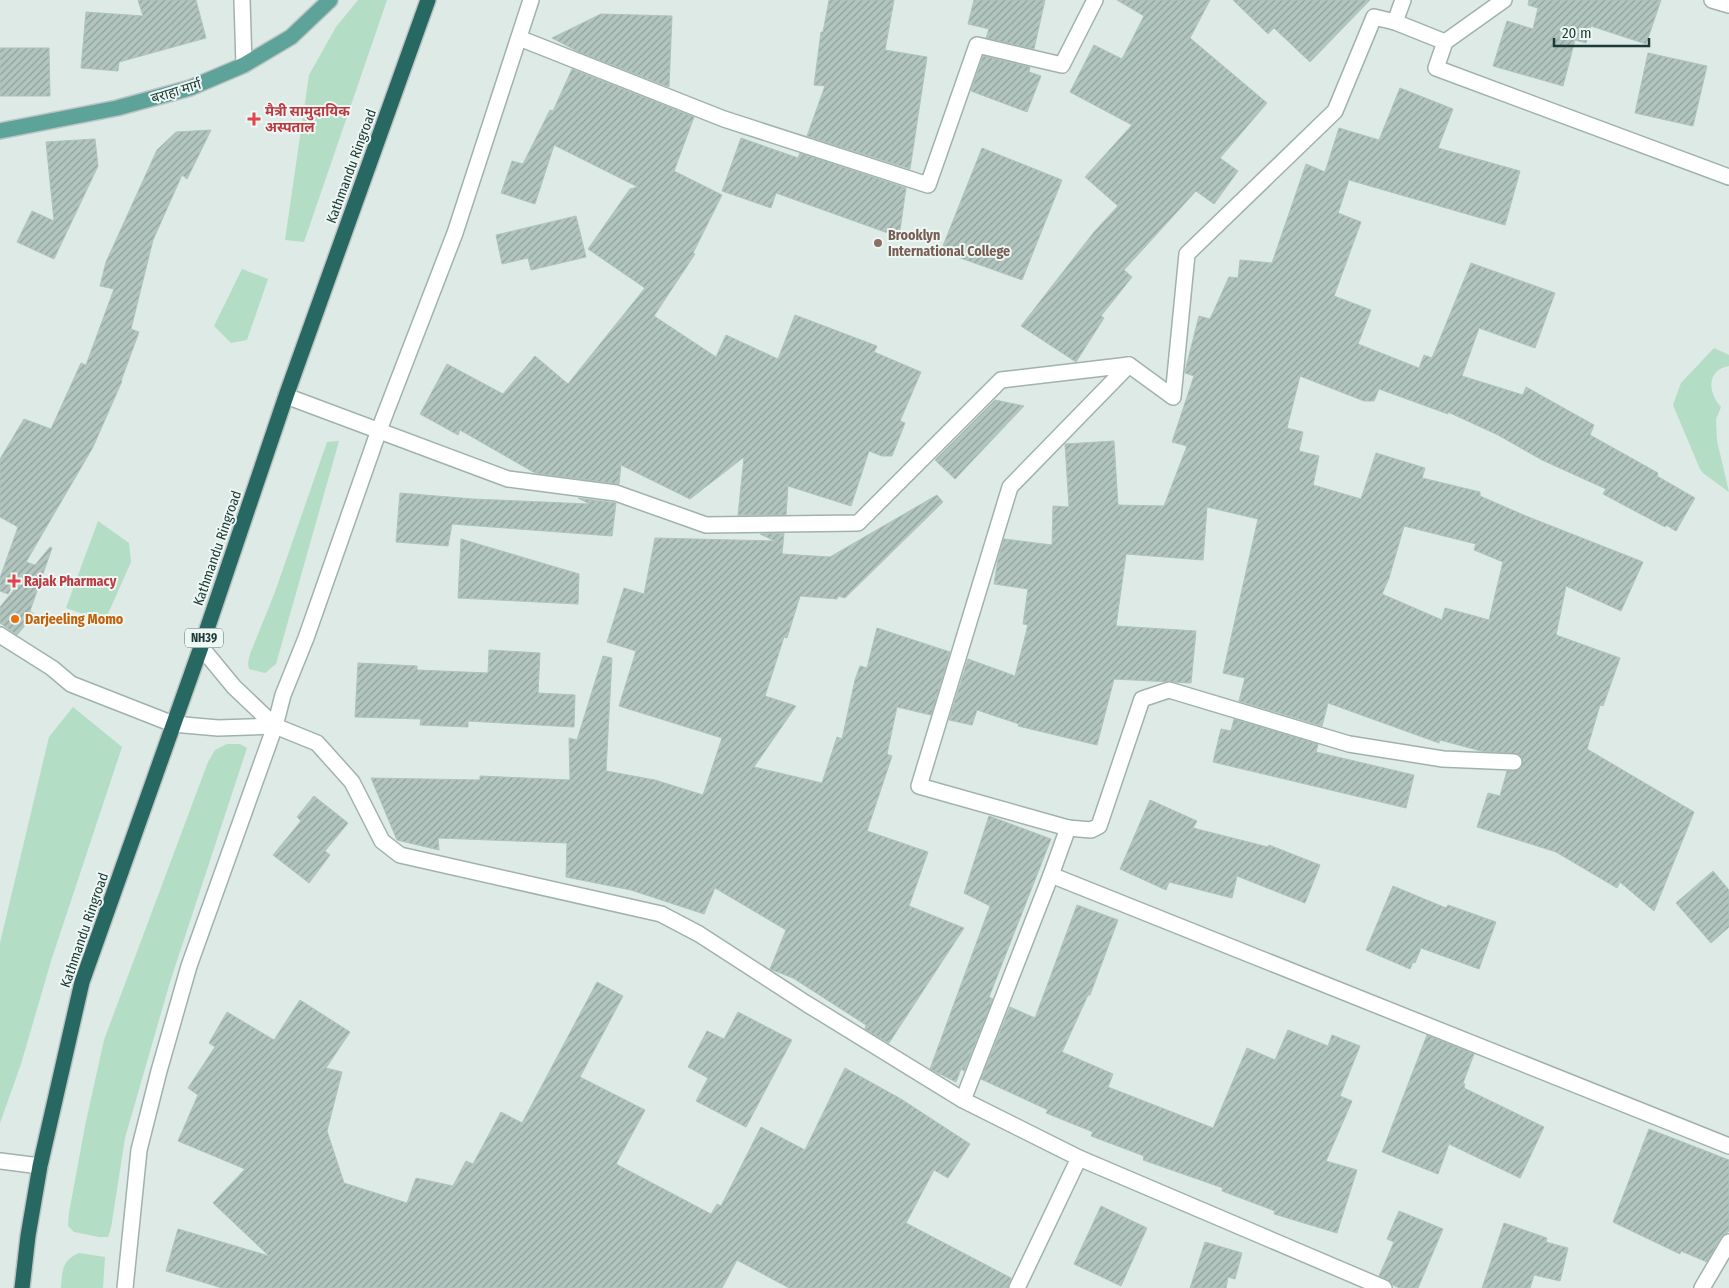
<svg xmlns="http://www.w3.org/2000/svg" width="1729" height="1288" viewBox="0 0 1729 1288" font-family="'Fira Sans Condensed','Noto Sans Devanagari',sans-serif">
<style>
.grass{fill:#b3ddc4}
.building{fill:url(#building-hatch);stroke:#afc4be;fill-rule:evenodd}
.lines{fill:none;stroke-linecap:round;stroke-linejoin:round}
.minor-casing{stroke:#a0b2ae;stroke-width:18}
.major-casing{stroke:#bcc4c3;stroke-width:18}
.highway-casing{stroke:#bcc4c3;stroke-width:18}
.minor{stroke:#fff;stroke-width:15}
.major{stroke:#5ea39a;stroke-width:15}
.highway{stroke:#286863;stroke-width:15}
.health-dot{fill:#e0444e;stroke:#edf7f3;stroke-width:2}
.education-dot{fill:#8d6e63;stroke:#edf7f3;stroke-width:2}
.food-dot{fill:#e8710a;stroke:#edf7f3;stroke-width:2}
.labels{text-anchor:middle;stroke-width:4;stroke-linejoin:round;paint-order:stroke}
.shield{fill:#edf7f3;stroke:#5c736f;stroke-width:1}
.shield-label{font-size:12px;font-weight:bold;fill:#1e3a36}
.street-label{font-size:14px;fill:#1e3a36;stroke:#edf7f3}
.health-label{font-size:14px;font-weight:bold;fill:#be3a42;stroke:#edf7f3;text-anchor:start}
.education-label{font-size:14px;font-weight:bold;fill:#785e54;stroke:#edf7f3;text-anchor:start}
.food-label{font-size:14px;font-weight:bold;fill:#c56008;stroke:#edf7f3;text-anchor:start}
</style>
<defs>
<pattern id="building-hatch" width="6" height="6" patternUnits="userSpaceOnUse" patternTransform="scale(1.25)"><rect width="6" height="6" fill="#b2c5bf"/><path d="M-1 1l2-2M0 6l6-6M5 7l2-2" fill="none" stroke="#90a19c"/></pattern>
</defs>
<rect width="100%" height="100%" fill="#ddeae6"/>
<g class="grass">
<polygon points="358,0 387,0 304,242 285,240 309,75 336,27"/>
<polygon points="242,269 268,279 247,340 231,343 214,326"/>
<path d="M 1714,348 L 1729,355 L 1729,366 C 1706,370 1708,393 1721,407 L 1716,419 L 1717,441 L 1729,492 L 1703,473 L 1700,469 L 1673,405 L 1681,383 Z"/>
<polygon points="339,441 276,664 265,673 249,669 248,663 250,654 275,592 327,442"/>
<polygon points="98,521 129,543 131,562 107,616 98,619 66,608"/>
<polygon points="73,707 122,747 51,961 21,1064 0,1123 0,943 49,737"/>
<polygon points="227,744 240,744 247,748 170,982 125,1138 111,1228 108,1237 99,1237 74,1232 68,1226 69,1213 85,1126 104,1040 208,762 215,750"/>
<path d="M 79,1253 L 105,1257 L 103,1288 L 61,1288 C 62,1271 62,1260 79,1253 Z"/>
</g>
<g class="building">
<polygon points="138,0 196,0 206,38 119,62 118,71 81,68 86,12 143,16"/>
<polygon points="829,0 894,0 885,50 927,57 910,169 807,136 825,86 814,85 821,32 823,32"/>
<polygon points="974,0 1045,0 1034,49 986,38 989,29 968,24"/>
<polygon points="1117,0 1210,0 1190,38 1267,103 1220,158 1238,171 1214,204 1196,191 1124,270 1132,277 1101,316 1104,318 1076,362 1021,326 1094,232 1118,206 1085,177 1132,125 1070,92 1094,45 1122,59 1144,16"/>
<polygon points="1233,0 1370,0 1310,62 1274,28 1268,34"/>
<polygon points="1529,0 1661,0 1646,44 1591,26 1586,43 1575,40 1563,86 1493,66 1507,21 1533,29 1538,8 1528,5"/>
<polygon points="601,14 672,16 669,87 579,52 552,38"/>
<polygon points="0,48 49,48 50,96 0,96"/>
<polygon points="1648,53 1707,66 1693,126 1635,113"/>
<polygon points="983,56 1030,67 1029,72 1041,76 1027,112 971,91"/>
<polygon points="572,69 694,117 674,171 722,195 693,253 695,254 654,316 716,357 726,335 778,359 795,315 877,346 874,352 921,372 900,421 905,423 892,456 882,456 869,451 851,506 788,486 786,515 738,515 744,457 690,499 621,465 619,484 535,473 460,430 458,435 420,414 447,364 503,394 535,356 568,384 645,288 588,249 630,189 638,187 554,145 535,204 501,193 512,161 523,164 550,110 553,111"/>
<path d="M 1400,88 L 1453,109 L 1438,148 L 1520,171 L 1505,225 L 1349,180 L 1338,213 L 1361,222 L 1334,296 L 1371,310 L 1358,344 L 1419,368 L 1424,355 L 1432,358 L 1471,263 L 1555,293 L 1535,348 L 1479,328 L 1462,376 L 1523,395 L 1526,387 L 1594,425 L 1590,435 L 1658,473 L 1657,476 L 1695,498 L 1676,531 L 1666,525 L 1665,527 L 1603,494 L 1606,489 L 1542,460 L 1498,435 L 1448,412 L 1448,414 L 1379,389 L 1374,401 L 1364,401 L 1300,376 L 1287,428 L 1303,432 L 1299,451 L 1319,456 L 1313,485 L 1361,499 L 1376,453 L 1425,468 L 1422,478 L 1480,492 L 1480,496 L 1526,516 L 1643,562 L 1621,611 L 1566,586 L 1556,635 L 1620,658 L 1603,706 L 1600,705 L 1587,749 L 1694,812 L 1654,911 L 1620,882 L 1617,888 L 1556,852 L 1477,827 L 1488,793 L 1500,796 L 1507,771 L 1518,770 L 1522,767 L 1522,758 L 1519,754 L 1481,751 L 1440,740 L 1439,743 L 1328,703 L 1322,726 L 1239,701 L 1245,678 L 1223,673 L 1258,519 L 1207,507 L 1203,560 L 1126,554 L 1116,626 L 1196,631 L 1191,683 L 1114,679 L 1097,745 L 1018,726 L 1019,724 L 977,710 L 972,725 L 949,720 L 968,659 L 1015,676 L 1028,625 L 1023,624 L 1028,589 L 994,584 L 998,559 L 1004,539 L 1052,545 L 1053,506 L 1069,507 L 1065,444 L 1114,441 L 1118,505 L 1164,506 L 1187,446 L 1172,442 L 1194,376 L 1185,373 L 1185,371 L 1199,316 L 1210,319 L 1229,277 L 1238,278 L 1240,260 L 1272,263 L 1306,164 L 1325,172 L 1339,128 L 1379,140 ZM 1404,526 L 1476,544 L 1474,550 L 1503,562 L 1489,620 L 1445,608 L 1442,620 L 1382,594 L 1389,578 Z"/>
<polygon points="211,130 187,179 182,175 153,240 131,329 139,332 121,381 122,381 93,447 26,562 35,565 50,547 52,548 30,611 34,614 17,635 0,623 0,607 18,585 14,584 8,594 0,591 0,578 18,527 0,517 0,459 24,419 51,429 81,363 86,365 114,289 100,286 106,262 157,150 176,132"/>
<polygon points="741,138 798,158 800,153 906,188 899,237 776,193 771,208 722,191"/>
<polygon points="95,139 98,166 54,259 17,242 32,211 54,221 46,142"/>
<polygon points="982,148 1062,180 1022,280 941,251"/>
<polygon points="576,216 586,257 531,270 528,258 502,264 496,235"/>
<polygon points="995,400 1024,406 955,479 935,460"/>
<polygon points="400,493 473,499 590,504 578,498 616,503 612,536 452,524 448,546 396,542"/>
<polygon points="937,495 943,502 845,598 838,596 837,599 800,596 787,638 784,637 765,696 796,706 754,767 822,783 837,737 842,739 855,680 860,666 867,668 877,628 950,652 931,715 897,707 887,754 892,756 867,831 928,852 909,906 964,928 889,1043 865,1029 866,1025 793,978 770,969 786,930 715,888 704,914 631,890 566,877 567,843 438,838 439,850 397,840 371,778 480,780 480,776 570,780 569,738 577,740 603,656 612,658 606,771 655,780 703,795 722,738 619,706 636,651 607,642 624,588 644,594 655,538 775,541 760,534 784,533 782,554 830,557"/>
<polygon points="461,539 579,574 578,604 458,598"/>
<polygon points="489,650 540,653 538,693 575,695 574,727 468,721 468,727 420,725 421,719 355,717 358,663 417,666 417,670 488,673"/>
<polygon points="1234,719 1318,744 1316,752 1414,775 1406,808 1213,762 1221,729 1231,731"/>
<polygon points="314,796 348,823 325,851 330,855 309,883 273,855 301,821 297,817"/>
<polygon points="1150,800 1197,821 1193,828 1268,847 1269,845 1320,865 1305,903 1237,876 1232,898 1169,882 1166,890 1120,869"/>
<polygon points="989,816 1051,839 989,997 993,999 964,1071 961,1069 956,1082 930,1069 990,906 964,893"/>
<polygon points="1713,871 1729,890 1729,927 1711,943 1676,903"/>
<polygon points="1393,886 1446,908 1448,905 1496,922 1479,969 1421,948 1415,963 1413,962 1410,969 1366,950"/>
<polygon points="1077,905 1118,920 1090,995 1088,995 1062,1052 1113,1074 1108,1087 1213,1128 1247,1048 1275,1060 1288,1030 1328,1046 1332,1035 1360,1046 1340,1096 1352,1101 1326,1161 1357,1170 1337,1233 1274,1214 1275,1211 1222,1191 1223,1188 1143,1160 1144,1156 1091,1136 1093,1132 1046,1113 1048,1110 981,1079 1010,1007 1035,1018"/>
<polygon points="597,982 623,996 580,1077 645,1110 616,1164 711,1214 717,1204 721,1206 761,1127 805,1150 845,1068 901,1099 970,1144 948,1178 934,1170 906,1223 1011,1278 1008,1288 789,1288 737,1260 722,1288 222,1288 166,1271 178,1229 269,1256 213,1203 245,1169 178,1141 198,1095 188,1088 215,1047 209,1043 227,1012 274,1040 300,1000 350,1032 326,1068 342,1072 327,1131 344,1183 407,1203 416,1178 453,1186 466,1161 473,1164 501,1112 522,1123"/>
<polygon points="738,1012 792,1040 746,1127 696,1101 708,1078 688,1067 707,1031 724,1039"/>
<polygon points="1427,1035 1474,1054 1463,1083 1465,1084 1464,1088 1544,1127 1520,1178 1449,1144 1438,1174 1382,1152"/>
<polygon points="1649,1129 1729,1160 1729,1231 1721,1237 1707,1262 1681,1251 1680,1254 1613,1222"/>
<polygon points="1101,1206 1147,1228 1121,1286 1074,1264"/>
<polygon points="1399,1211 1443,1229 1418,1288 1399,1288 1393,1285 1388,1280 1379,1276 1394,1242 1387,1239"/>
<polygon points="1504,1223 1547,1238 1546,1242 1568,1248 1560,1281 1534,1275 1530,1288 1482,1288"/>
<polygon points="1205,1242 1242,1253 1235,1279 1228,1277 1226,1288 1190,1288"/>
</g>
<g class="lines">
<defs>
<g id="minor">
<polyline points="242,0 244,65"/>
<polyline points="1504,0 1445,42 1436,68 1729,177"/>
<polyline points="1712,0 1729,5"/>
<polyline points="1395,22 1403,0"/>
<polyline points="519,38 724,119 928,185 977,45 1062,65 1095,0"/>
<polyline points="286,396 508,479 616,493 706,525 858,523 1001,380 1129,365 1173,397 1187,254 1335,111 1374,17 1395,22 1445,42"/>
<polyline points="0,635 52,668 71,684 173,724 218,728 275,726"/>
<polyline points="201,647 234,687 275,726 317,743 352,782 382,841 400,855 661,914 699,934 807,1004 963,1100 1079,1158 1384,1288"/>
<polyline points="1068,828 919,786 1010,487 1129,365"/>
<polyline points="1051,875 1729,1146"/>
<polyline points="963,1100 1051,875 1068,828 1091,830 1099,826 1142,699 1169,690 1349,744 1443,759 1514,762"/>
<polyline points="0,1161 40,1166"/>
<polyline points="125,1288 139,1150 159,1071 189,966 275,726 283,695 306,638 379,430 455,233 531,0"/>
<polyline points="1017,1288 1079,1158"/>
<polyline points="1702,1288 1729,1242"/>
</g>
<polyline id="major" points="0,131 117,108 190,88 244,65 291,37 330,0"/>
<polyline id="highway" points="22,1288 28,1236 40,1166 82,982 201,647 286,396 428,0"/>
</defs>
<use href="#minor" class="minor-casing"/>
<use href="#major" class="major-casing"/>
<use href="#highway" class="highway-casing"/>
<use href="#minor" class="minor"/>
<use href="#major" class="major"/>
<use href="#highway" class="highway"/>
</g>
<g class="health-dot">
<path d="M251.5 111.5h5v5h5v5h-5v5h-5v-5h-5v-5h5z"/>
<path d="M11.5 573.5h5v5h5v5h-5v5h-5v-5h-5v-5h5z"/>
</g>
<circle class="education-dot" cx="878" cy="243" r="5"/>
<circle class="food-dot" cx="15" cy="619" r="5"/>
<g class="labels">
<rect class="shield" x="185" y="628.5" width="38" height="19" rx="4"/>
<g class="shield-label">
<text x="204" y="642">NH39</text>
</g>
<g class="street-label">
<text transform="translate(176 91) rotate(-17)" y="5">बराहा मार्ग</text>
<text transform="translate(351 166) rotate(-70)" y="5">Kathmandu Ringroad</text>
<text transform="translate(217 548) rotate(-71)" y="5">Kathmandu Ringroad</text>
<text transform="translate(84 930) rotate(-71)" y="5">Kathmandu Ringroad</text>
</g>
<g class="health-label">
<text x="265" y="116">मैत्री सामुदायिक<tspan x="265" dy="16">अस्पताल</tspan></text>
<text x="24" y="586">Rajak Pharmacy</text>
</g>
<g class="education-label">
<text x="888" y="240">Brooklyn<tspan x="888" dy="16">International College</tspan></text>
</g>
<g class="food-label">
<text x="25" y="624">Darjeeling Momo</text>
</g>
</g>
<path d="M1554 38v8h95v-8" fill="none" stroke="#1e3a36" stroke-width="2.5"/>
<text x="1562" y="38" font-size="15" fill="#1e3a36" stroke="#edf7f3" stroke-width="4" paint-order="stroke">20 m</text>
</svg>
